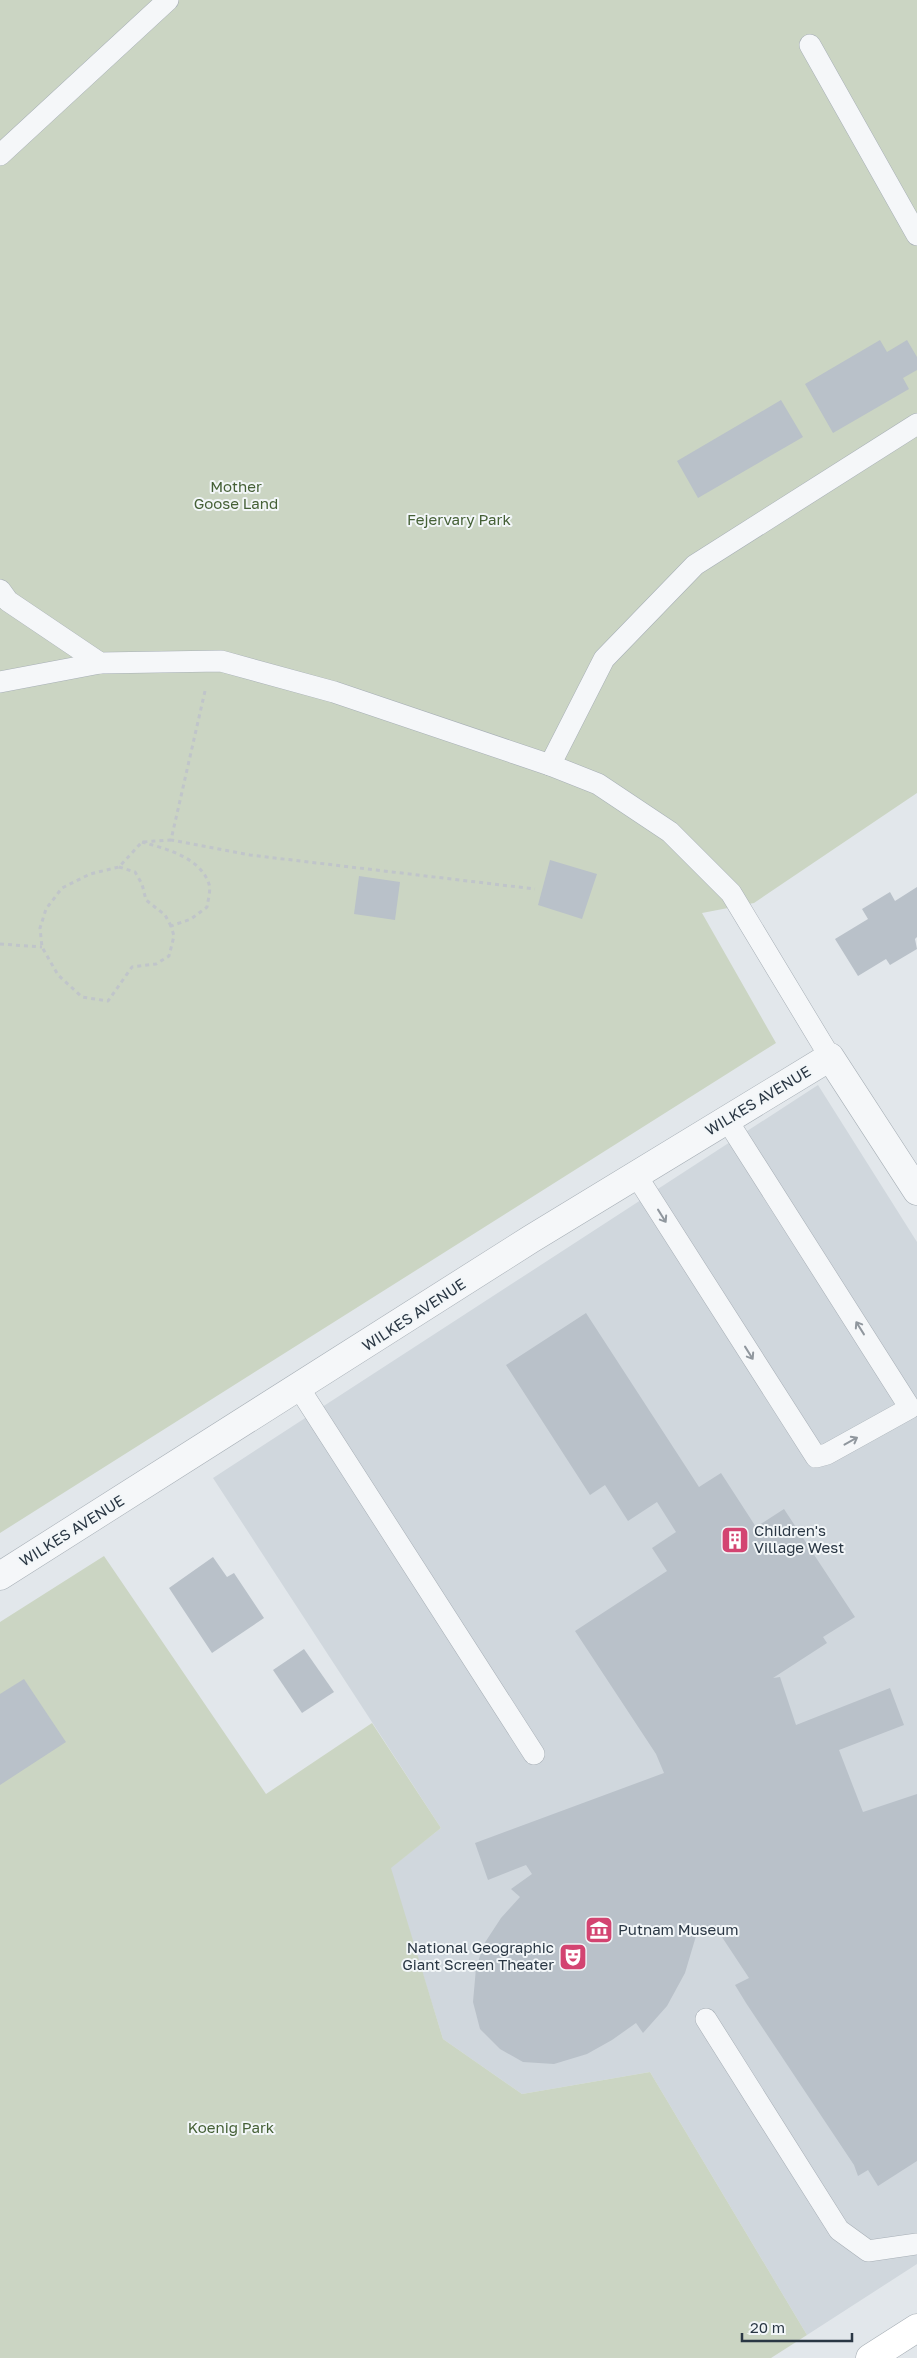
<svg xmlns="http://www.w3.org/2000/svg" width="917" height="2358" viewBox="0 0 917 2358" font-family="'Golos Text',sans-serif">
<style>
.built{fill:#d0d7dd}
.green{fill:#cbd5c3}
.building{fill:#b9c1c9}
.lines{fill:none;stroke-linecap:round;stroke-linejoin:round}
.service-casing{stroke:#a7afb6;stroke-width:22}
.minor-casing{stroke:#a7afb6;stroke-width:29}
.secondary-casing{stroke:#a7afb6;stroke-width:29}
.path{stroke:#c0c5ca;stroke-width:3;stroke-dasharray:4 4;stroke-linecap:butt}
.service{stroke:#f5f7f9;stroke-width:21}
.minor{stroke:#f5f7f9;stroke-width:28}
.secondary{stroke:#fff;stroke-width:28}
.oneway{stroke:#90979e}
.labels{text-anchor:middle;stroke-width:4;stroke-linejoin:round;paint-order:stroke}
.park-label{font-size:15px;fill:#456036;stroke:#f2f6f8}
.street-label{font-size:15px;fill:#2a3744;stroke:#f2f6f8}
.poi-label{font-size:15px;fill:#2a3744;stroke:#f2f6f8;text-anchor:start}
</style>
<rect width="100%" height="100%" fill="#e2e7eb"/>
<polygon class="built" points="818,1085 917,1242 917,2264 807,2335 650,2072 522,2094 443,2039 390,1868 441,1828 213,1478"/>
<g class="green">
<polygon points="0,0 917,0 917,793 754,903 702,913 776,1043 0,1533"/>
<polygon points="104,1556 266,1794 372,1723 441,1828 391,1868 443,2039 522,2094 650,2072 807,2335 771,2358 0,2358 0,1622"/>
</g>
<g class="building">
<polygon points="880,340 887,352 907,340 917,357 917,370 903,378 909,389 833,433 805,384"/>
<polygon points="781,400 803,437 698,498 677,461"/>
<polygon points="550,860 597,874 582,919 538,905"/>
<polygon points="359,876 400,882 395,920 354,914"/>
<polygon points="917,887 917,937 915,939 917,949 890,965 886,959 858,976 835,939 868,919 862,909 890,892 895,901"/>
<polygon points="586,1313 699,1487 721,1473 756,1527 784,1509 855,1617 823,1637 827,1643 773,1678 780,1677 796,1725 890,1688 904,1725 839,1750 863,1812 917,1794 917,2161 878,2186 868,2170 858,2176 854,2165 746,2003 735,1985 749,1978 714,1925 696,1936 685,1973 667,2006 643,2033 636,2023 612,2040 587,2054 554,2064 523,2062 500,2049 480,2029 473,2002 476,1968 484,1944 501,1918 520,1897 511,1889 532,1874 526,1865 488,1880 475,1843 664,1773 656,1754 575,1631 667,1571 652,1548 676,1532 657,1502 628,1521 605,1485 590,1495 506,1365"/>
<polygon points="213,1557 227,1577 234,1573 264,1618 212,1653 169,1588"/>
<polygon points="304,1649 334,1692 302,1713 273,1670"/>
<polygon points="24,1679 66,1742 0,1785 0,1694"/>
</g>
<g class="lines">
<defs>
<g id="service">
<polyline points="810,45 917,235"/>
<polyline points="0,155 168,0"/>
<polyline points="0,590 8,601 100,663 221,661 334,692 550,765 598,784 670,832 731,893 830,1057"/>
<polyline points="0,682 100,663"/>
<polyline points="550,765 604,659 695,565 917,424"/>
<polyline points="636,1175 816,1457 827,1454 910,1408 727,1120"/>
<polyline points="299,1388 534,1754"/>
<polyline points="706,2019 839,2230 868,2251 917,2244"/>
</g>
<polyline id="minor" points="0,1576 531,1239 830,1057 917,1191"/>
<polyline id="secondary" points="870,2358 917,2328"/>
</defs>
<use href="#service" class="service-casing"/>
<use href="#minor" class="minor-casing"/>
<use href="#secondary" class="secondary-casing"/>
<g class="path">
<polyline points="205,691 171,840 250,855 535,889"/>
<path d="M 142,842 C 166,849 200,857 209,884 C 211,890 208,900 207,907 L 191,919 L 171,926 L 174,936 L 169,956 L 156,964 L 132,967 L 108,1001 L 82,997 L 58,975 L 42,947 L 40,928 L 46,909 L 62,888 L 90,874 L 119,867 L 142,842 L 171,840"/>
<polyline points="119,867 135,872 142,884 146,900 165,915 171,926"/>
<polyline points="0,944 42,947"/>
</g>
<use href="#service" class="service"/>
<use href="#minor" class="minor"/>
<use href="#secondary" class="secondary"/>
</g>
<defs><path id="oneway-shaft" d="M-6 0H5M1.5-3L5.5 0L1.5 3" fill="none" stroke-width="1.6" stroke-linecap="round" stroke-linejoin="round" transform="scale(1.25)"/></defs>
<g class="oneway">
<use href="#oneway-shaft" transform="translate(662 1216) rotate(58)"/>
<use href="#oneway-shaft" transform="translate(860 1328) rotate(-122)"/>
<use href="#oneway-shaft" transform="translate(749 1353) rotate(58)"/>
<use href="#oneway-shaft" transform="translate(851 1441) rotate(-29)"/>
</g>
<defs>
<symbol id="building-square" viewBox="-11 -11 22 22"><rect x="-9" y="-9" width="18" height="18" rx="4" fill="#d34471" stroke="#f2f6f8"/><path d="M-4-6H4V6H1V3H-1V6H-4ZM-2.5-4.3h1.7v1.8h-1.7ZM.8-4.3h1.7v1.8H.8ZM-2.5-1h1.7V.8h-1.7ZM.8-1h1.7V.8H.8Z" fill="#fff"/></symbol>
<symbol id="museum-square" viewBox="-11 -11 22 22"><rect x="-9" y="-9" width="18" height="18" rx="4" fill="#d34471" stroke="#f2f6f8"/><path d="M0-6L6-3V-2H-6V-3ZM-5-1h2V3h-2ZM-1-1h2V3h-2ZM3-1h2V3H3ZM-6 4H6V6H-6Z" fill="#fff"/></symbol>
<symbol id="theatre-square" viewBox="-11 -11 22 22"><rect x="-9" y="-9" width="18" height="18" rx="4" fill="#d34471" stroke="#f2f6f8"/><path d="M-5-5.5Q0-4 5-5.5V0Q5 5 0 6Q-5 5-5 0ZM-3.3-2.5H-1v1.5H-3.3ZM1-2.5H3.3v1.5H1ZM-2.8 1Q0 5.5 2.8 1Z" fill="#fff"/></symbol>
</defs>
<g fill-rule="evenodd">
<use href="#building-square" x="719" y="1524" width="32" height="32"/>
<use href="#museum-square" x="583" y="1914" width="32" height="32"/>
<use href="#theatre-square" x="557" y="1941" width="32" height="32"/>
</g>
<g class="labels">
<g class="park-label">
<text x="236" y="492">Mother<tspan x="236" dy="17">Goose Land</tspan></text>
<text x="459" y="525">Fejervary Park</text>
<text x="231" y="2133">Koenig Park</text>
</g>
<g class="street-label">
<text transform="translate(758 1101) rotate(-31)" y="5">WILKES AVENUE</text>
<text transform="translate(414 1315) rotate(-33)" y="5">WILKES AVENUE</text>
<text transform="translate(72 1531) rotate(-32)" y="5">WILKES AVENUE</text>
</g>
<g class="poi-label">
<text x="754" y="1536">Children's<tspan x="754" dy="17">Village West</tspan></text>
<text x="618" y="1935">Putnam Museum</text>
<text x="554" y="1953" text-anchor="end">National Geographic<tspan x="554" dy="17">Giant Screen Theater</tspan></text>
</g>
</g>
<path d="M742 2333v8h110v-8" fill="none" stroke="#2a3744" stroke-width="2.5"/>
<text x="750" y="2333" font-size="15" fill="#2a3744" stroke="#f2f6f8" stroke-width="4" paint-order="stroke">20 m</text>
</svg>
